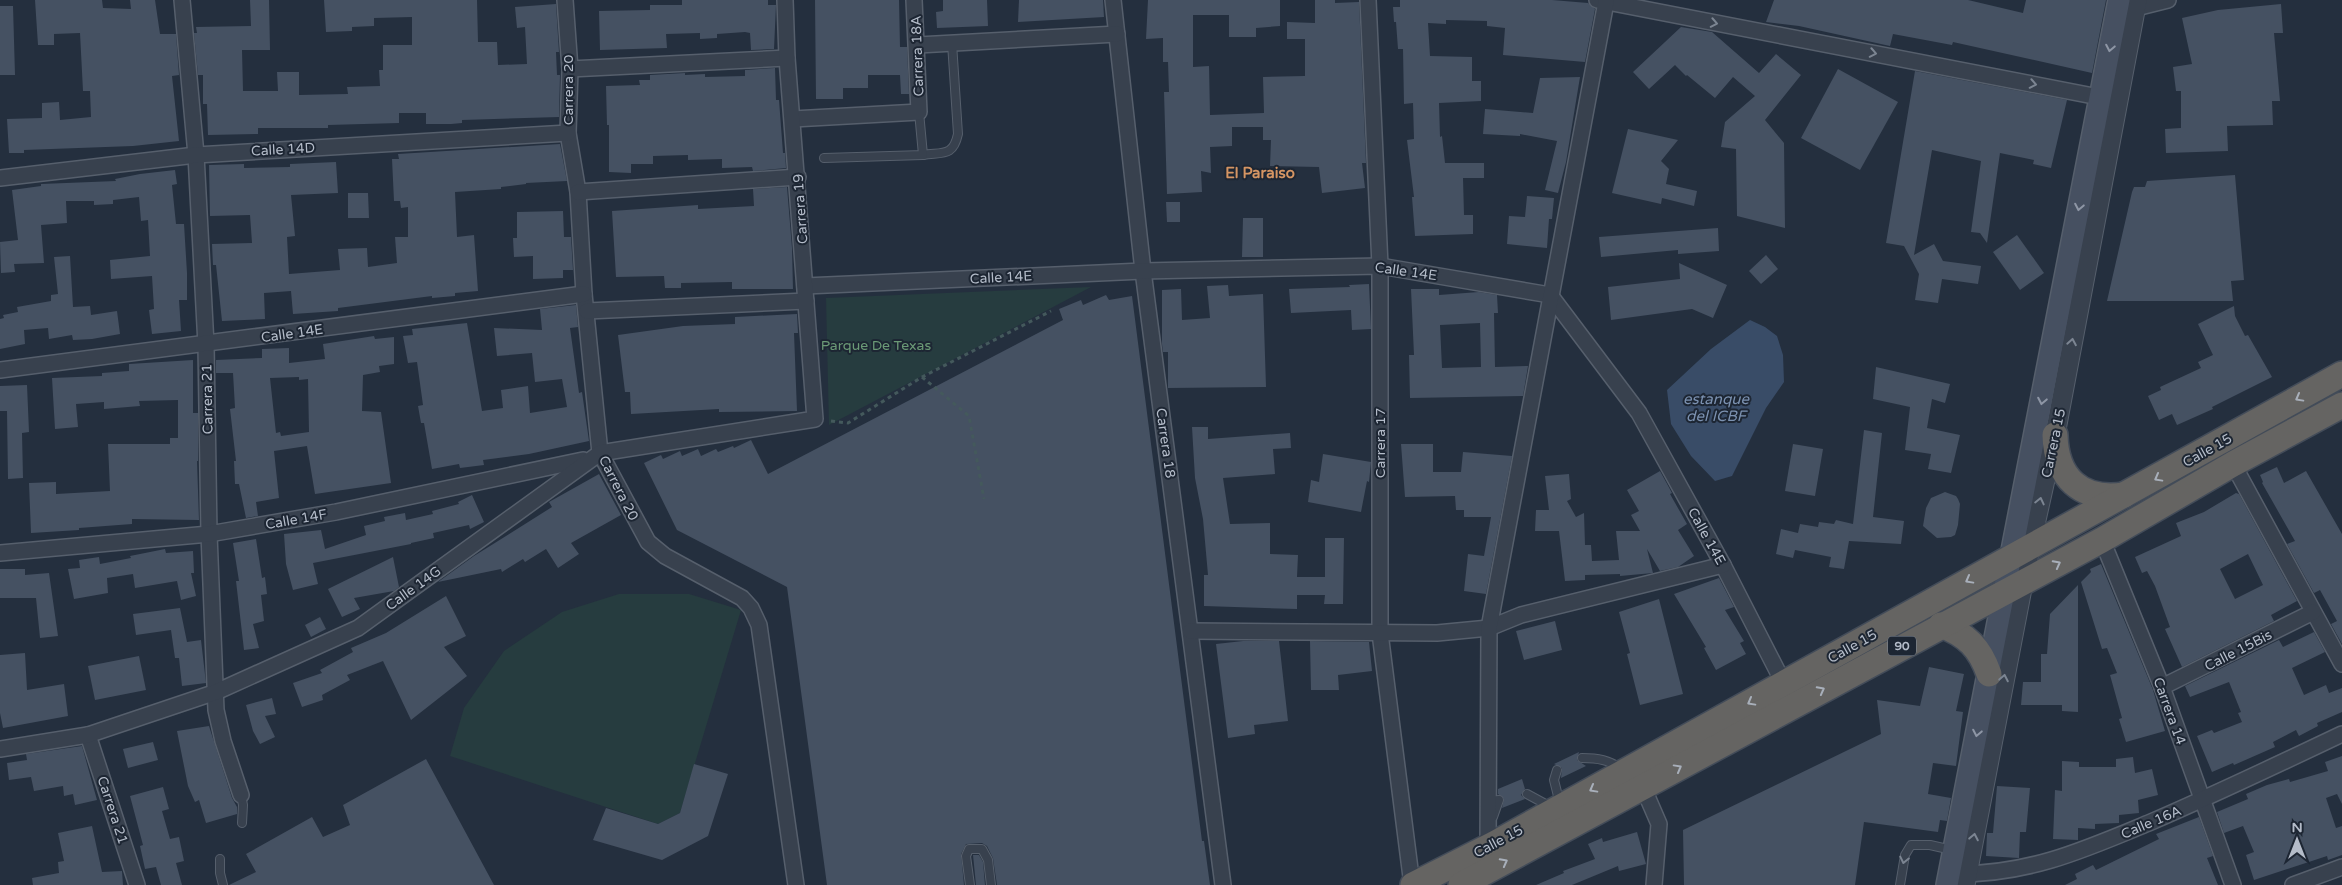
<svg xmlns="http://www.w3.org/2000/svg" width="2342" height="885" viewBox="0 0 2342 885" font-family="'Varela Round',sans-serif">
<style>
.green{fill:#263c3f}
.water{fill:#394c67}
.building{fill:#455162;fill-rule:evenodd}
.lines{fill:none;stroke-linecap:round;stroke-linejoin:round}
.service-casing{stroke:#565f6c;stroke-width:10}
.minor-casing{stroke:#565f6c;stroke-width:18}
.tertiary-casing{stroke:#565f6c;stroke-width:21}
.secondary-casing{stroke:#565f6c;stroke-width:24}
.trunk-casing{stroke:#434c59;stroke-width:28}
.path{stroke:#44595c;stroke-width:3;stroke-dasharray:4 4;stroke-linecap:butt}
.service{stroke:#38414e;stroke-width:8}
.minor{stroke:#38414e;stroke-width:15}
.tertiary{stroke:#38414e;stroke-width:19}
.secondary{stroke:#465061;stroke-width:21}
.trunk{stroke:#656462;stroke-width:25}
.oneway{stroke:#7c8592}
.oneway2{stroke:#8e96a5}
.oneway3{stroke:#a8afba}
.labels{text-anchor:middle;stroke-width:4;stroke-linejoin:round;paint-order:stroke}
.shield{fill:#1d2633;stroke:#878f9c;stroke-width:1}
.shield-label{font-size:12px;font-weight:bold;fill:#b4bcc9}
.street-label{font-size:14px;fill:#b4bcc9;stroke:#1d2633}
.park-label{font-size:14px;fill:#6b9a76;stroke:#1d2633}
.neighbourhood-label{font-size:15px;font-weight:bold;fill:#d59563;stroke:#1d2633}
.water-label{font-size:15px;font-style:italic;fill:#7c92b1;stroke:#1d2633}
</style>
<rect width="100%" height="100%" fill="#242f3e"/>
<g class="green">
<polygon points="1091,287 829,425 826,298"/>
<polygon points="619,594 689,594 741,610 680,813 658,824 450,756 464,708 504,651 562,612"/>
</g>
<polygon class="water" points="1750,320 1765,327 1777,336 1783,355 1784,382 1766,408 1732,476 1715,481 1691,456 1671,424 1667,390 1711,349"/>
<g class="building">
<polygon points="35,0 102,0 103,8 131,9 130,0 155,0 160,34 176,34 179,75 172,76 179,141 133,146 24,150 24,153 9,153 7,119 42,118 42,103 59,102 60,120 91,117 90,91 83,91 80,33 54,34 54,45 38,45"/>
<polygon points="250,0 269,0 270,50 242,50 243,91 278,91 277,72 299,72 299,95 348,94 347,87 380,86 379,70 383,70 383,45 412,45 412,17 374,18 374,26 352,27 352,31 326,32 324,0 477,0 478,42 497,42 498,65 527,64 525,27 517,28 515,7 556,4 559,52 556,52 557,75 560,75 559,117 462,120 462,123 451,124 426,124 426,113 399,113 399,123 328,125 328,128 258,128 258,134 208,135 207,104 203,104 203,75 198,75 194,33 197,33 196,27 251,26"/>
<polygon points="682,0 768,0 768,5 776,5 774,49 751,50 750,33 745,32 717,34 717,38 700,39 700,33 666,34 667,48 600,50 599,11 650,10 650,5 682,5"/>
<polygon points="815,0 899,0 900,47 907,47 909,94 901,94 900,75 868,75 868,88 843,88 843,99 816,99"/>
<polygon points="943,0 987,0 988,26 937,28 936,12 943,11"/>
<polygon points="1019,0 1103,0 1104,17 1018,22"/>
<polygon points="1148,0 1280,0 1280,26 1256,28 1256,37 1229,37 1229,15 1193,15 1193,67 1209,66 1210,115 1264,113 1263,77 1305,76 1305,39 1287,39 1287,22 1315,23 1315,0 1335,0 1335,3 1359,2 1366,163 1362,163 1365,188 1322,193 1319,167 1270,166 1271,140 1263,140 1263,127 1232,127 1232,146 1210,147 1211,173 1201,171 1202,192 1167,194 1164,92 1169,92 1168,62 1163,62 1163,38 1146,39"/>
<polygon points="1400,0 1552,0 1588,3 1595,9 1585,62 1503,55 1505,28 1487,26 1487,21 1446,20 1446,24 1428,23 1430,56 1472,57 1472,81 1481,81 1481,101 1439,103 1440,137 1442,136 1445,163 1484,163 1484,178 1463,178 1464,215 1473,215 1473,234 1415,236 1412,197 1414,197 1407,140 1414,139 1413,103 1404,104 1403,49 1398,49 1396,22 1394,22 1393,7 1400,7"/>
<polygon points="1774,0 1968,0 2023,13 2026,0 2106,0 2092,73 1953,42 1952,45 1893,34 1890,46 1799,26 1766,22"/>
<polygon points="2281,4 2283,33 2274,33 2280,101 2272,101 2273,125 2227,126 2228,151 2166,153 2165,129 2181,128 2181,91 2176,91 2173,67 2192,64 2182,18 2218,10"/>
<polygon points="0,6 13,6 15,75 0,75"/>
<polygon points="1681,27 1712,32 1759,73 1776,54 1801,75 1765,120 1784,143 1785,228 1737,216 1736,149 1721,147 1725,122 1755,96 1733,77 1715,98 1687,75 1686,76 1675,65 1649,89 1633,72"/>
<polygon points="775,68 776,100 779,100 783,153 785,153 786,168 753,171 752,167 722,168 722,159 688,160 688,155 653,156 653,164 631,164 631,173 609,172 609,125 607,125 606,86 640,85 639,80 650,80 650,75 685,73 685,75 705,74 705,77 745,76 745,70"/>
<polygon points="1838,69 1898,102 1860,170 1801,138"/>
<polygon points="1915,71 2067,100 2051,168 2033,164 2034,160 2000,153 1987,243 1980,233 1971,232 1981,161 1932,150 1914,255 1934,244 1943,261 1981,266 1978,284 1942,279 1938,303 1915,300 1919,274 1904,246 1886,243"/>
<polygon points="1580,77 1566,162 1558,193 1545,190 1557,141 1520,134 1520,136 1483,134 1485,109 1533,113 1540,78"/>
<polygon points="1628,129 1678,140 1661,161 1669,169 1666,184 1697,191 1694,206 1662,198 1661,204 1612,193"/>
<polygon points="560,144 567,181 526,183 526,184 501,187 501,189 455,192 457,237 474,235 478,291 455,293 455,296 432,298 432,296 338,308 338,311 293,314 291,291 264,293 265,319 222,321 216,265 213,265 212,244 252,243 250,215 210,216 209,165 244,164 244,168 290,167 290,164 336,162 338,193 291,195 295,236 287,237 289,274 340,270 338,249 367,248 368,267 397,263 395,237 408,237 408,207 401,208 400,201 394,201 392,159 399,159 398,154"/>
<polygon points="175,170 177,184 172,185 176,224 184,224 187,273 187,300 179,300 181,331 152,334 149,310 154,309 152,276 111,279 110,260 150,256 148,220 141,221 139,197 113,200 113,204 94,205 94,201 66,201 67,223 41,225 44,263 14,264 15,272 1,273 0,242 18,240 12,190 41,186 41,184 116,181 115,179 140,174"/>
<polygon points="2235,175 2244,280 2231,281 2233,301 2107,301 2132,192 2134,187 2145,187 2147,181"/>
<polygon points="787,187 792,248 793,289 732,289 732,282 681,283 681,288 665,288 664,276 616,277 612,211 698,205 698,209 754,206 753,189"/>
<polygon points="348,193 368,193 369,218 348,218"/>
<polygon points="1527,196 1554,198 1552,219 1549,219 1547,248 1507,244 1509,216 1525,217"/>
<polygon points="1166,202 1180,202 1180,222 1167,222"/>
<polygon points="563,211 564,237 571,237 573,270 563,270 563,278 533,279 533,256 514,257 513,238 517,238 517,212"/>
<polygon points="1243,218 1263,218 1263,257 1242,257"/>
<polygon points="1718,228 1719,251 1678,254 1678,250 1601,257 1599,237"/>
<polygon points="2017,235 2044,273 2020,290 1993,252"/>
<polygon points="1766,255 1778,269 1761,284 1749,271"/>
<polygon points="70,256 73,307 90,306 91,315 117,311 120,334 92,339 73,340 72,335 49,339 48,328 24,330 25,344 0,349 0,319 4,318 3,315 18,312 17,307 51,301 51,295 58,294 54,257"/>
<polygon points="1679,263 1727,285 1713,318 1692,309 1611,320 1608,287 1680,279"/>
<polygon points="1369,284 1371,329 1352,330 1351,310 1291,313 1289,289 1350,287 1349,285"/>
<polygon points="1228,285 1229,296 1263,294 1266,387 1168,388 1168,352 1163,352 1162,344 1162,290 1181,289 1182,320 1210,318 1207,286"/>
<path d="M 1411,289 L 1439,289 L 1439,295 L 1479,292 L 1497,295 L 1498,313 L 1494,313 L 1495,367 L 1528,366 L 1523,396 L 1410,398 L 1409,355 L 1414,355 ZM 1480,323 L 1481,367 L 1442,368 L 1440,325 Z"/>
<polygon points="1106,295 1109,300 1132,296 1202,841 1204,841 1210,885 997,885 993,858 987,846 982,843 966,844 961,854 964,885 827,885 787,587 677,530 644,463 661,455 663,459 680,451 682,456 698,449 701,456 716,449 718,452 733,446 734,448 751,440 768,474 1063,320 1059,309 1081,300 1083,305"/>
<polygon points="576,305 578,327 570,328 579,393 582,392 589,441 529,454 483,460 484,465 460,468 459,464 432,469 424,423 421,423 418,406 423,405 417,362 408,363 403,336 413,335 412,329 467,323 482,411 503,408 501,390 528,386 530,413 567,407 562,379 535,382 532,353 497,356 494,328 542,330 540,309"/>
<polygon points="2234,306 2235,316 2245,336 2248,335 2272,377 2212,407 2213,409 2177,425 2172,414 2159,420 2148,396 2161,390 2160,387 2201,368 2198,362 2213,355 2198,324"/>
<polygon points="797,314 798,333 794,333 797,411 719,412 719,409 631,414 630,392 625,392 618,335 683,326 735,324 735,317"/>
<path d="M 374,336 L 375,339 L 394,337 L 394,364 L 379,366 L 380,372 L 363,375 L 362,411 L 381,412 L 391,483 L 315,494 L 307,446 L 274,451 L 279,498 L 256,502 L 258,516 L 246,518 L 239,484 L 235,484 L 234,461 L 236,461 L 230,409 L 235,408 L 233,373 L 216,373 L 216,360 L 262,358 L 262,349 L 289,348 L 289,363 L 325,359 L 323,344 ZM 299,377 L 299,380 L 308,379 L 309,432 L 281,436 L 280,432 L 276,433 L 270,378 Z"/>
<polygon points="193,360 193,413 198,413 198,461 197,461 199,520 132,519 132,524 79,528 79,530 31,533 29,483 56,482 56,494 110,491 108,444 170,444 170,438 178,438 178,400 139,401 140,406 104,409 104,402 76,404 78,427 55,429 52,378 102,376 102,373 129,371 129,364"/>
<polygon points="1876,367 1950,384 1945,403 1932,399 1927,428 1960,435 1951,473 1928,469 1931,454 1905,450 1910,407 1873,399"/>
<polygon points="27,385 29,432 22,433 23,478 8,479 7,411 0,411 0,386"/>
<polygon points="1192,427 1208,427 1208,439 1290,433 1291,448 1273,449 1275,474 1223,478 1230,524 1270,523 1270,554 1298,555 1297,577 1325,577 1325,538 1344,538 1343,604 1324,604 1325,595 1297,595 1297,609 1204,606 1204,575 1208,575 1203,519 1195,478"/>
<polygon points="1864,430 1882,433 1873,517 1904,521 1901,544 1849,541 1844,569 1829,567 1831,557 1795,550 1793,558 1776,554 1781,529 1798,533 1800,524 1818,527 1819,522 1834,524 1836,520 1853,524"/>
<polygon points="1401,444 1433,444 1433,472 1461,472 1463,452 1512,456 1486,594 1464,591 1468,554 1484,556 1491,517 1464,517 1464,510 1456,510 1455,496 1405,497"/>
<polygon points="1793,444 1823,449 1815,496 1785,491"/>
<polygon points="1323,454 1371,462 1369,482 1367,481 1361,512 1308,502 1311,480 1319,482"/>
<polygon points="2277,467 2284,483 2306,471 2342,534 2342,644 2331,624 2337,621 2320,590 2314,593 2287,544 2295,541 2262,483 2263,482 2260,475"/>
<polygon points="1660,471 1672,493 1670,494 1687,524 1678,530 1694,556 1678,567 1660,571 1647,549 1653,573 1620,576 1620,574 1585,575 1585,580 1565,581 1559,531 1535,531 1536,510 1549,510 1545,476 1569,474 1571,499 1567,501 1576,517 1584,513 1585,545 1591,545 1592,561 1619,560 1616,531 1640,531 1631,515 1639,511 1627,490"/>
<polygon points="599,474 621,515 571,543 579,554 558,568 546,549 525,562 523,559 502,572 501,569 438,582 474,556 552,507 549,502"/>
<polygon points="1945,492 1956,496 1958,499 1960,504 1958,525 1955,535 1951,537 1937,538 1923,526 1926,508 1931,498"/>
<path d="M 2236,493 L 2239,494 L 2297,601 L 2271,615 L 2274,621 L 2182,667 L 2165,629 L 2170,627 L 2155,586 L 2147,571 L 2142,573 L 2135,557 L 2181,536 L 2176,523 L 2204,512 ZM 2248,554 L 2263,585 L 2235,599 L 2220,569 Z"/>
<polygon points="472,495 484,522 470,529 469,525 433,533 434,538 411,543 411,544 313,563 318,584 293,590 286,564 284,534 321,530 325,549 366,535 364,526 385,521 384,517 405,513 406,520 433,514 432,511 459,504 458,502"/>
<polygon points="256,539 262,578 265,577 267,594 261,595 264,621 253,624 259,648 244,650 236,581 239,581 233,543"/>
<polygon points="165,549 166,553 193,551 194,573 191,573 196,596 181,600 177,581 135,588 133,574 107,578 108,593 74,599 68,569 80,568 79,560 99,557 100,564 131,558 130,556"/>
<polygon points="393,557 399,587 394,591 354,598 360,609 342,617 328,589"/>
<polygon points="2101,564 2153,690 2165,731 2126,742 2119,719 2122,718 2110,675 2117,673 2107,648 2102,649 2081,582 2091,572 2090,569"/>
<polygon points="0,569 25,569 25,575 49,573 58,636 40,638 36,598 0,598"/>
<polygon points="1719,578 1734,607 1725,610 1744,641 1740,643 1746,654 1716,670 1704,648 1706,647 1674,594"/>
<polygon points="2078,585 2078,712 2062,711 2062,705 2021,705 2023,682 2041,682 2041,654 2047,654 2050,614"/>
<polygon points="446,596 466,636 444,647 467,676 411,720 383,661 347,675 350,680 322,695 323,700 302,707 293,683 322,673 320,670 353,652 351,648 386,633"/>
<polygon points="1659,599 1683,694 1640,705 1627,654 1630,653 1619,612"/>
<polygon points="180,608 187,642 201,640 206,683 182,686 179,658 175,658 171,630 136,635 133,614"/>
<polygon points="320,617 326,629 311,637 305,625"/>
<polygon points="1555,621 1562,650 1524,660 1516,631"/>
<polygon points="2314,632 2325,652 2292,668 2304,695 2326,685 2329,693 2342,688 2342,712 2317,723 2318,726 2299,736 2296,730 2273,742 2275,747 2234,765 2233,763 2212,772 2197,736 2212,730 2214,733 2242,722 2238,713 2241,712 2229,682 2190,697 2185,686 2279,640 2283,647"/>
<polygon points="1243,641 1279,641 1288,721 1254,725 1255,734 1228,738 1216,644"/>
<polygon points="1310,641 1369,642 1372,671 1338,675 1339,690 1311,690"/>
<polygon points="25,653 27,690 64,684 68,716 3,728 0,713 0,655"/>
<polygon points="139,656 146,690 95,700 88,666"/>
<polygon points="1929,667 1964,674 1956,711 1963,712 1956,766 1933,763 1928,794 1951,798 1947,821 1940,820 1938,832 1864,822 1855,885 1684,885 1683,830 1881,734 1877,700 1920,706"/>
<polygon points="272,698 276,714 265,716 275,737 260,744 253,731 246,705"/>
<polygon points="209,726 232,798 237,807 237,814 206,823 199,800 195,802 188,786 177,731"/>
<polygon points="153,742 158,760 128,768 123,749"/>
<polygon points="82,746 97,800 75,805 73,794 64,796 63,786 34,791 31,777 9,780 7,763 27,760 26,754"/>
<polygon points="1579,752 1577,760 1586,766 1561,778 1562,768 1554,764"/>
<polygon points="2342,756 2342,804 2337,794 2326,798 2336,828 2342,826 2342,855 2328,860 2327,856 2254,880 2246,855 2254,852 2243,826 2224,833 2217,812 2248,799 2246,794 2267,785 2289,779 2290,782 2328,771 2325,762"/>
<polygon points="2133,757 2135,773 2152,769 2158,795 2138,800 2139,813 2119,815 2119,823 2095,824 2095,829 2078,828 2078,840 2053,839 2055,790 2062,791 2062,761 2079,762 2079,767 2116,767 2116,759"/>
<polygon points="426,759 494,885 229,885 256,872 246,854 312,817 323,837 350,825 343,805"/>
<polygon points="694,764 728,774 708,836 662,860 593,840 606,808 658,824 680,813"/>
<polygon points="1522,779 1525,789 1521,795 1525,799 1502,808 1504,799 1498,794 1498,789"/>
<polygon points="1997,786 2030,788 2026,832 2020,832 2019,858 1986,856 1987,833 1993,833"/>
<polygon points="163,787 169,809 162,811 170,839 179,837 184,861 176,863 182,885 161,885 156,867 145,869 140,846 143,845 130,796"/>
<polygon points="2199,817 2213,856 2207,858 2218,885 2065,885 2077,879 2075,874 2093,865 2096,870 2159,839 2156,834"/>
<polygon points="92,826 102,872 122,871 123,885 33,885 32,878 59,873 58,862 64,861 58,833"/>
<polygon points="1637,832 1646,864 1619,871 1618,866 1572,885 1536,885 1564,873 1563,871 1595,859 1588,844 1602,838 1603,842"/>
<polygon points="973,855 979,855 983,862 985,885 976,885"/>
</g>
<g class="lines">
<defs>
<g id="service">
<path d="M 923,155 C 943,152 953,157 958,134 L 952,43"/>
<polyline points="824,158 923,155 919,112"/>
<path d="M 1582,758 C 1598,758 1609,760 1622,769"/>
<polyline points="1557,770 1554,780 1560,804"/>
<polyline points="1527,794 1551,807"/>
<polyline points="241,795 243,805 242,823"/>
<polyline points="1488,801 1499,800 1493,817"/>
<polyline points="220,859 220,873 223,885"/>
<polyline points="970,885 966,856 969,849 982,849 988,860 991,885"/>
<polyline points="1900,885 1905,855 1911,845 1930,845 1952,850"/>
</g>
<g id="minor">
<polyline points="182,0 196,155 206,345 209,534 216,710 223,741 241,795"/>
<polyline points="565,0 570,69 568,133 578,192 584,294 600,453 648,542 665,556 742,598 751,608 759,625 796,885"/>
<polyline points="1113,0 1143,271 1223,885"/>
<polyline points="1368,0 1380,266 1380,633 1412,885"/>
<polyline points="1597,0 2109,99"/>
<polyline points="2127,7 2136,8 2168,0"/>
<polyline points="918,45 1117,34"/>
<polyline points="570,69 787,58"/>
<polyline points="793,119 919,112 914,0"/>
<polyline points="0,178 196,155 568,133"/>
<polyline points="578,192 798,177"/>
<polyline points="805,286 1143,271 1380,266 1550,295 1639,413 1723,565 1784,684"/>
<polyline points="587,311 806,301"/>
<polyline points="0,370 584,294"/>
<polyline points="2233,464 2342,664"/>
<polyline points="2102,540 2162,687 2233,885"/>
<polyline points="0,553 209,534 336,512 583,460"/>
<polyline points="1191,631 1437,633 1489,628 1521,615 1723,565"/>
<polyline points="2162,687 2313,612"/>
<polyline points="88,735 137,885"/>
<polyline points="0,749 88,735 216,692 358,628 600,453 815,419 787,58 785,0"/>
<polyline points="1643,787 1659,824 1654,885"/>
<polyline points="1488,847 1489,628 1606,2"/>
<path d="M 1958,874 C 2031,874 2086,849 2151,822 C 2216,794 2279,764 2342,734"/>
<polyline points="2293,885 2342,867"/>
</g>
<polyline id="tertiary" points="1965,885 2030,547 2055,435 2137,0"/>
<polyline id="secondary" points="1947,885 2119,0"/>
<g id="trunk">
<path d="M 2055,435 C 2056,478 2081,501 2124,495"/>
<path d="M 1941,625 C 1967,635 1980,648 1989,674"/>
<polyline points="1413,885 1494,844 2342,374"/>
<polyline points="1461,885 2102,540 2233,464 2342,405"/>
</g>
</defs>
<use href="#service" class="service-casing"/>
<use href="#minor" class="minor-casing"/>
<use href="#tertiary" class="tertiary-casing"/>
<use href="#secondary" class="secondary-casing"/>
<use href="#trunk" class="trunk-casing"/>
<g class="path">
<polyline points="922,377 969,416 984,499"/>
<polyline points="831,421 848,423 922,377 1051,311"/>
</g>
<use href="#service" class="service"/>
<use href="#minor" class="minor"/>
<use href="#tertiary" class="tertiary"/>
<use href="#secondary" class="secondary"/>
<use href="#trunk" class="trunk"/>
</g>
<defs><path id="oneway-chevron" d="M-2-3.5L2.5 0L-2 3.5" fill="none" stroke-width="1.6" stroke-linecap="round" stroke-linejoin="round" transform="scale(1.25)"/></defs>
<g class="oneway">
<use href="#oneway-chevron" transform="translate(1714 23) rotate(11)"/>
<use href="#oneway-chevron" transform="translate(1873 53) rotate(11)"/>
<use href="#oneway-chevron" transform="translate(2033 84) rotate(11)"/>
<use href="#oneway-chevron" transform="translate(2072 342) rotate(-80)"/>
<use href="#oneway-chevron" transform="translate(2040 501) rotate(-77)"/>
<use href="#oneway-chevron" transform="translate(2004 678) rotate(-79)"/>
<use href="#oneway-chevron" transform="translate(1974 837) rotate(-79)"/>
<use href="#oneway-chevron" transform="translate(1904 860) rotate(102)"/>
</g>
<g class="oneway2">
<use href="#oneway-chevron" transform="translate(2110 48) rotate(101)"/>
<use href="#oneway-chevron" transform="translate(2079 207) rotate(101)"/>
<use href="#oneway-chevron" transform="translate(2042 401) rotate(101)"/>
<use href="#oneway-chevron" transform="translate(1977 733) rotate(101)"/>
</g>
<g class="oneway3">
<use href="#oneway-chevron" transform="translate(2299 398) rotate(151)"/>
<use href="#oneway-chevron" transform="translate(2158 478) rotate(151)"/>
<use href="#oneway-chevron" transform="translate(2057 564) rotate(-28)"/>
<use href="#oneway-chevron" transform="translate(1969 580) rotate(151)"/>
<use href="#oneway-chevron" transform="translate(1821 690) rotate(-28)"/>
<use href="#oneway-chevron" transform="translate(1751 702) rotate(151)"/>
<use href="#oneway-chevron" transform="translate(1678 768) rotate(-29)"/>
<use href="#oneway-chevron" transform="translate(1593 789) rotate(151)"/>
<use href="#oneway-chevron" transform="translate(1504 862) rotate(-28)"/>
</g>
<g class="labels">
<rect class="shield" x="1888" y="636.5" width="28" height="19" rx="4"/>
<g class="shield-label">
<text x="1902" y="650">90</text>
</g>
<g class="street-label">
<text transform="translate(917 56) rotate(-92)" y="5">Carrera 18A</text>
<text transform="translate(568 90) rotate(-90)" y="5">Carrera 20</text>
<text transform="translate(283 149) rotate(-3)" y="5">Calle 14D</text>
<text transform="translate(800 209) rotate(-94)" y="5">Carrera 19</text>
<text transform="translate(1406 271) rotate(8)" y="5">Calle 14E</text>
<text transform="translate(1001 277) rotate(-3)" y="5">Calle 14E</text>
<text transform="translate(292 333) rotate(-8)" y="5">Calle 14E</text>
<text transform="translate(207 399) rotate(-91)" y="5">Carrera 21</text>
<text transform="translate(1166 443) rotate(82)" y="5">Carrera 18</text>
<text transform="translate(1380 443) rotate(-90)" y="5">Carrera 17</text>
<text transform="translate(2053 443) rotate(-78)" y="5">Carrera 15</text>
<text transform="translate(2207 450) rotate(-29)" y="5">Calle 15</text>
<text transform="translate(619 488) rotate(63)" y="5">Carrera 20</text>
<text transform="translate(296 519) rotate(-10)" y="5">Calle 14F</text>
<text transform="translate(1707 536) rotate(61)" y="5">Calle 14E</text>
<text transform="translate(413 588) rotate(-36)" y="5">Calle 14G</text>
<text transform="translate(1852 646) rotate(-29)" y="5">Calle 15</text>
<text transform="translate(2238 650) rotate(-27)" y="5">Calle 15Bis</text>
<text transform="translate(2170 711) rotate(70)" y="5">Carrera 14</text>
<text transform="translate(113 810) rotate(72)" y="5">Carrera 21</text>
<text transform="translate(2151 822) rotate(-23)" y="5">Calle 16A</text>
<text transform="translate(1498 841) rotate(-28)" y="5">Calle 15</text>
</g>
<g class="park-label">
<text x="876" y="350">Parque De Texas</text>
</g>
<g class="neighbourhood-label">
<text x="1260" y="178">El Paraiso</text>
</g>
<g class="water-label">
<text x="1716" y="404">estanque<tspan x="1716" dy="17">del ICBF</tspan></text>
</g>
</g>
<g transform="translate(2297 840)" stroke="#1d2633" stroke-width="4" paint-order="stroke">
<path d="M0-4L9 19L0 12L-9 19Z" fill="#b4bcc9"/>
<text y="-8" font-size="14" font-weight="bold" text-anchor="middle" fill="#b4bcc9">N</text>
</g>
</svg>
